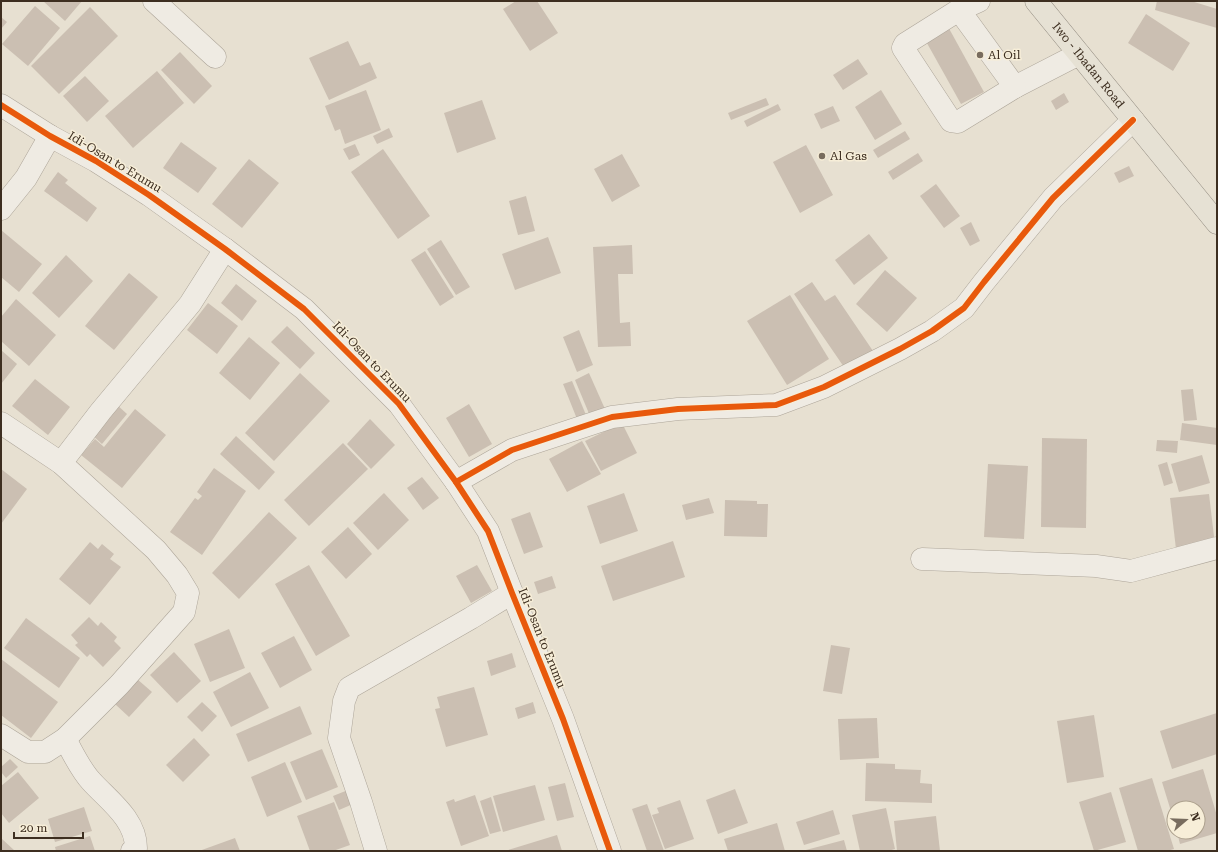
<svg xmlns="http://www.w3.org/2000/svg" width="1218" height="852" viewBox="0 0 1218 852" font-family="'Roboto Serif',serif">
<style>
.building{fill:#cbbfb2}
.lines{fill:none;stroke-linecap:round;stroke-linejoin:round}
.minor-casing{stroke:#ada599;stroke-width:23}
.major-casing{stroke:#928b80;stroke-width:23}
.minor{stroke:#efebe3;stroke-width:22}
.major{stroke:#e6e1d4;stroke-width:22}
.cycleway-casing{stroke:#f7eed8;stroke-width:8}
.cycleway{stroke:#e8590c;stroke-width:6}
.poi-dot{fill:#786c5e;stroke:#f7eed8;stroke-width:1.5}
.labels{text-anchor:middle;stroke-width:3;stroke-linejoin:round;paint-order:stroke}
.poi-label{font-size:12px;fill:#3d2e20;stroke:#f7eed8;text-anchor:start}
.street-label{font-size:12px;fill:#3d2e20;stroke:#f7eed8}
</style>
<rect width="100%" height="100%" fill="#e7e0d1"/>
<g class="building">
<polygon points="43,1 82,1 65,21"/>
<polygon points="516,1 537,1 558,33 530,51 503,9"/>
<polygon points="1157,1 1191,1 1217,9 1217,28 1155,10"/>
<polygon points="35,6 60,28 28,66 2,44"/>
<polygon points="90,7 118,36 59,94 31,66"/>
<polygon points="1146,14 1190,43 1173,71 1128,43"/>
<polygon points="1,17 7,22 1,29"/>
<polygon points="946,23 984,92 961,104 923,36"/>
<polygon points="348,41 360,66 370,62 377,78 329,100 309,58"/>
<polygon points="180,52 212,86 194,104 161,70"/>
<polygon points="858,59 868,74 843,90 833,75"/>
<polygon points="157,71 184,103 133,148 105,116"/>
<polygon points="85,76 109,101 87,122 63,96"/>
<polygon points="366,90 381,130 345,144 340,129 335,131 325,106"/>
<polygon points="881,90 902,124 875,140 855,107"/>
<polygon points="1064,93 1069,102 1056,110 1051,101"/>
<polygon points="766,98 769,105 731,120 728,113"/>
<polygon points="482,100 496,139 457,153 444,113"/>
<polygon points="778,104 781,110 747,127 744,121"/>
<polygon points="833,106 840,121 821,129 814,114"/>
<polygon points="389,128 393,137 377,144 373,136"/>
<polygon points="905,131 910,139 878,158 873,150"/>
<polygon points="181,142 217,168 198,193 163,168"/>
<polygon points="355,144 360,155 349,160 343,149"/>
<polygon points="806,145 833,195 800,213 773,162"/>
<polygon points="383,149 430,216 398,239 351,172"/>
<polygon points="918,153 923,161 893,180 888,172"/>
<polygon points="622,154 640,186 612,202 594,169"/>
<polygon points="249,159 279,183 242,228 212,204"/>
<polygon points="1129,166 1134,176 1119,183 1114,173"/>
<polygon points="58,172 68,180 65,183 97,208 87,222 44,191"/>
<polygon points="936,184 960,216 944,228 920,196"/>
<polygon points="526,196 535,231 518,235 509,201"/>
<polygon points="971,222 980,241 970,246 960,228"/>
<polygon points="1,230 42,264 19,292 1,277"/>
<polygon points="869,234 888,258 854,285 835,260"/>
<polygon points="548,237 561,273 515,290 502,254"/>
<polygon points="441,240 470,287 456,295 427,249"/>
<polygon points="632,245 633,274 618,274 620,323 630,322 631,346 598,347 593,247"/>
<polygon points="425,251 454,297 440,306 411,260"/>
<polygon points="66,255 93,281 59,318 32,293"/>
<polygon points="885,270 917,298 887,332 856,304"/>
<polygon points="129,273 158,297 114,350 85,326"/>
<polygon points="812,282 825,301 835,295 873,351 846,370 794,294"/>
<polygon points="236,284 257,301 242,321 221,303"/>
<polygon points="790,295 829,359 787,385 747,321"/>
<polygon points="16,299 56,335 29,366 1,341 1,317"/>
<polygon points="208,303 238,326 217,354 187,330"/>
<polygon points="287,326 315,353 300,369 271,342"/>
<polygon points="579,330 593,365 577,372 563,337"/>
<polygon points="249,337 280,363 250,400 219,373"/>
<polygon points="1,350 17,364 1,384"/>
<polygon points="300,373 330,401 274,461 245,433"/>
<polygon points="589,373 605,409 590,416 575,380"/>
<polygon points="35,379 70,407 48,435 12,406"/>
<polygon points="572,381 586,415 577,419 563,384"/>
<polygon points="1193,389 1197,420 1184,421 1181,390"/>
<polygon points="116,404 127,414 102,444 91,434"/>
<polygon points="469,404 492,444 469,457 446,418"/>
<polygon points="135,409 166,435 122,488 81,455 95,439 104,447"/>
<polygon points="370,419 395,445 371,469 347,444"/>
<polygon points="622,423 637,453 601,471 585,441"/>
<polygon points="1182,423 1217,428 1217,445 1180,440"/>
<polygon points="236,436 275,472 259,490 220,454"/>
<polygon points="1042,438 1087,439 1086,528 1041,527"/>
<polygon points="1157,440 1178,441 1177,453 1156,451"/>
<polygon points="582,441 601,474 567,492 549,459"/>
<polygon points="343,443 368,469 309,526 284,500"/>
<polygon points="1202,455 1210,483 1179,492 1171,464"/>
<polygon points="1167,462 1173,483 1164,486 1158,465"/>
<polygon points="988,464 1028,466 1024,539 984,537"/>
<polygon points="214,468 246,491 202,555 170,532 195,498 198,500 202,496 197,492"/>
<polygon points="1,469 27,489 1,524"/>
<polygon points="422,477 439,498 423,510 407,488"/>
<polygon points="384,493 409,520 378,550 353,523"/>
<polygon points="624,493 638,531 600,544 587,506"/>
<polygon points="1209,494 1215,545 1176,549 1170,498"/>
<polygon points="709,498 714,513 686,520 682,505"/>
<polygon points="725,500 757,501 757,504 768,504 767,537 724,536"/>
<polygon points="269,512 297,538 239,599 212,573"/>
<polygon points="530,512 543,547 524,554 511,519"/>
<polygon points="348,527 372,554 346,579 321,552"/>
<polygon points="673,541 685,577 613,601 601,566"/>
<polygon points="90,542 98,549 102,544 114,554 110,559 121,567 90,605 59,579"/>
<polygon points="309,565 350,636 316,656 275,584"/>
<polygon points="477,565 492,591 471,603 456,576"/>
<polygon points="552,576 556,588 538,594 534,582"/>
<polygon points="89,617 98,626 101,622 117,637 114,641 121,648 103,667 90,654 87,657 75,645 78,643 71,635"/>
<polygon points="26,618 80,658 59,688 4,648"/>
<polygon points="229,629 245,668 210,682 194,644"/>
<polygon points="294,636 312,670 280,688 261,653"/>
<polygon points="831,645 850,648 842,694 823,691"/>
<polygon points="174,652 201,681 177,703 150,675"/>
<polygon points="512,653 516,667 491,676 487,661"/>
<polygon points="1,659 58,702 31,738 1,715"/>
<polygon points="250,672 269,708 231,727 213,692"/>
<polygon points="137,679 152,692 129,717 115,704"/>
<polygon points="474,687 488,735 446,747 435,709 440,708 437,697"/>
<polygon points="202,702 217,716 202,732 187,717"/>
<polygon points="533,702 536,713 518,719 515,708"/>
<polygon points="300,706 312,734 248,762 236,734"/>
<polygon points="1217,713 1217,754 1172,769 1160,731"/>
<polygon points="1094,715 1104,777 1067,783 1057,721"/>
<polygon points="877,718 879,758 840,760 838,719"/>
<polygon points="194,738 210,755 183,782 166,765"/>
<polygon points="322,749 338,787 306,800 290,762"/>
<polygon points="10,759 18,767 6,778 1,772 1,767"/>
<polygon points="285,762 302,802 267,817 251,777"/>
<polygon points="866,763 895,764 895,769 921,770 920,783 932,784 932,803 865,801"/>
<polygon points="1203,769 1217,816 1217,833 1180,844 1177,832 1198,832 1198,808 1174,808 1174,821 1162,782"/>
<polygon points="18,772 39,798 9,823 1,813 1,786"/>
<polygon points="1152,778 1174,849 1167,851 1138,851 1119,788"/>
<polygon points="565,783 574,817 557,821 548,787"/>
<polygon points="535,785 545,820 503,832 493,796"/>
<polygon points="735,789 748,823 718,834 706,800"/>
<polygon points="348,790 353,804 339,810 333,796"/>
<polygon points="1111,792 1126,842 1094,851 1079,802"/>
<polygon points="475,795 489,836 461,846 446,802 454,799 455,802"/>
<polygon points="491,797 501,831 490,834 480,801"/>
<polygon points="680,800 694,839 665,849 652,815 659,813 657,808"/>
<polygon points="334,802 350,845 333,851 310,851 297,816"/>
<polygon points="647,804 664,851 647,851 632,809"/>
<polygon points="84,807 92,831 55,842 48,819"/>
<polygon points="886,808 895,849 888,851 860,851 852,815"/>
<polygon points="833,810 840,834 804,845 796,822"/>
<polygon points="936,816 940,851 897,851 894,821"/>
<polygon points="777,823 785,851 728,851 724,839"/>
<polygon points="557,835 562,851 505,851"/>
<polygon points="90,836 95,851 56,851 55,847"/>
<polygon points="1,838 15,851 1,851"/>
<polygon points="235,838 240,851 199,851"/>
<polygon points="844,840 847,851 802,851"/>
</g>
<g class="lines">
<defs>
<g id="minor">
<polyline points="154,1 215,57"/>
<polyline points="979,1 959,10 905,44 903,48 951,121 958,122 1015,87 1079,54"/>
<polyline points="959,10 1015,87"/>
<polyline points="1,105 50,136 96,161 149,195 225,249 304,309 399,404 456,482 488,531 512,593 563,719 610,851"/>
<polyline points="1,209 26,178 50,136"/>
<polyline points="1,423 61,463 156,550 177,575 188,593 184,612 119,685 65,739 45,752 28,752 1,735"/>
<polyline points="61,463 101,411 190,304 225,249"/>
<polyline points="456,482 512,450 612,417 678,409 776,405 824,387 900,349 932,331 964,308 984,282 1053,198 1133,120"/>
<polyline points="922,559 1096,566 1131,571 1217,548"/>
<path d="M 65,739 C 73,753 80,769 91,781 C 108,800 136,819 136,848 L 132,851"/>
<polyline points="376,851 361,802 339,738 344,701 349,688 471,618 512,593"/>
</g>
<g id="major">
<path id="s1" d="M 1036,1 L 1217,223"/>
</g>
</defs>
<use href="#minor" class="minor-casing"/>
<use href="#major" class="major-casing"/>
<use href="#minor" class="minor"/>
<use href="#major" class="major"/>
<defs>
<g id="cycleway">
<polyline points="1,105 50,136 96,161 149,195 225,249 304,309 399,404 456,482 488,531 512,593 563,719 610,851"/>
<polyline points="456,482 512,450 612,417 678,409 776,405 824,387 900,349 932,331 964,308 984,282 1053,198 1133,120"/>
</g>
</defs>
<use href="#cycleway" class="cycleway-casing"/>
<use href="#cycleway" class="cycleway"/>
</g>
<g class="poi-dot">
<circle cx="980" cy="55" r="4"/>
<circle cx="822" cy="156" r="4"/>
</g>
<g class="labels">
<g class="poi-label">
<text x="988" y="59">Al Oil</text>
<text x="830" y="160">Al Gas</text>
</g>
<g class="street-label">
<text dy="4" stroke="none"><textPath href="#s1" startOffset="83">Iwo - Ibadan Road</textPath></text>
<text transform="translate(115 162) rotate(31)" y="4">Idi-Osan to Erumu</text>
<text transform="translate(372 362) rotate(46)" y="4">Idi-Osan to Erumu</text>
<text transform="translate(542 638) rotate(68)" y="4">Idi-Osan to Erumu</text>
</g>
</g>
<rect width="1218" height="852" fill="none" stroke="#3d2e20" stroke-width="4"/>
<g transform="translate(1186 820) rotate(71)"><circle r="19" fill="#f7eed8" stroke="#ada18e"/>
<path d="M0-3L7 15L0 10L-7 15Z" fill="#786c5e"/>
<text y="-6" font-size="11" font-weight="bold" text-anchor="middle" fill="#3d2e20">N</text>
</g>
<path d="M14 832v6h69v-6" fill="none" stroke="#3d2e20" stroke-width="2"/>
<text x="20" y="832" font-size="12" fill="#3d2e20" stroke="#f7eed8" stroke-width="3" paint-order="stroke">20 m</text>
</svg>
